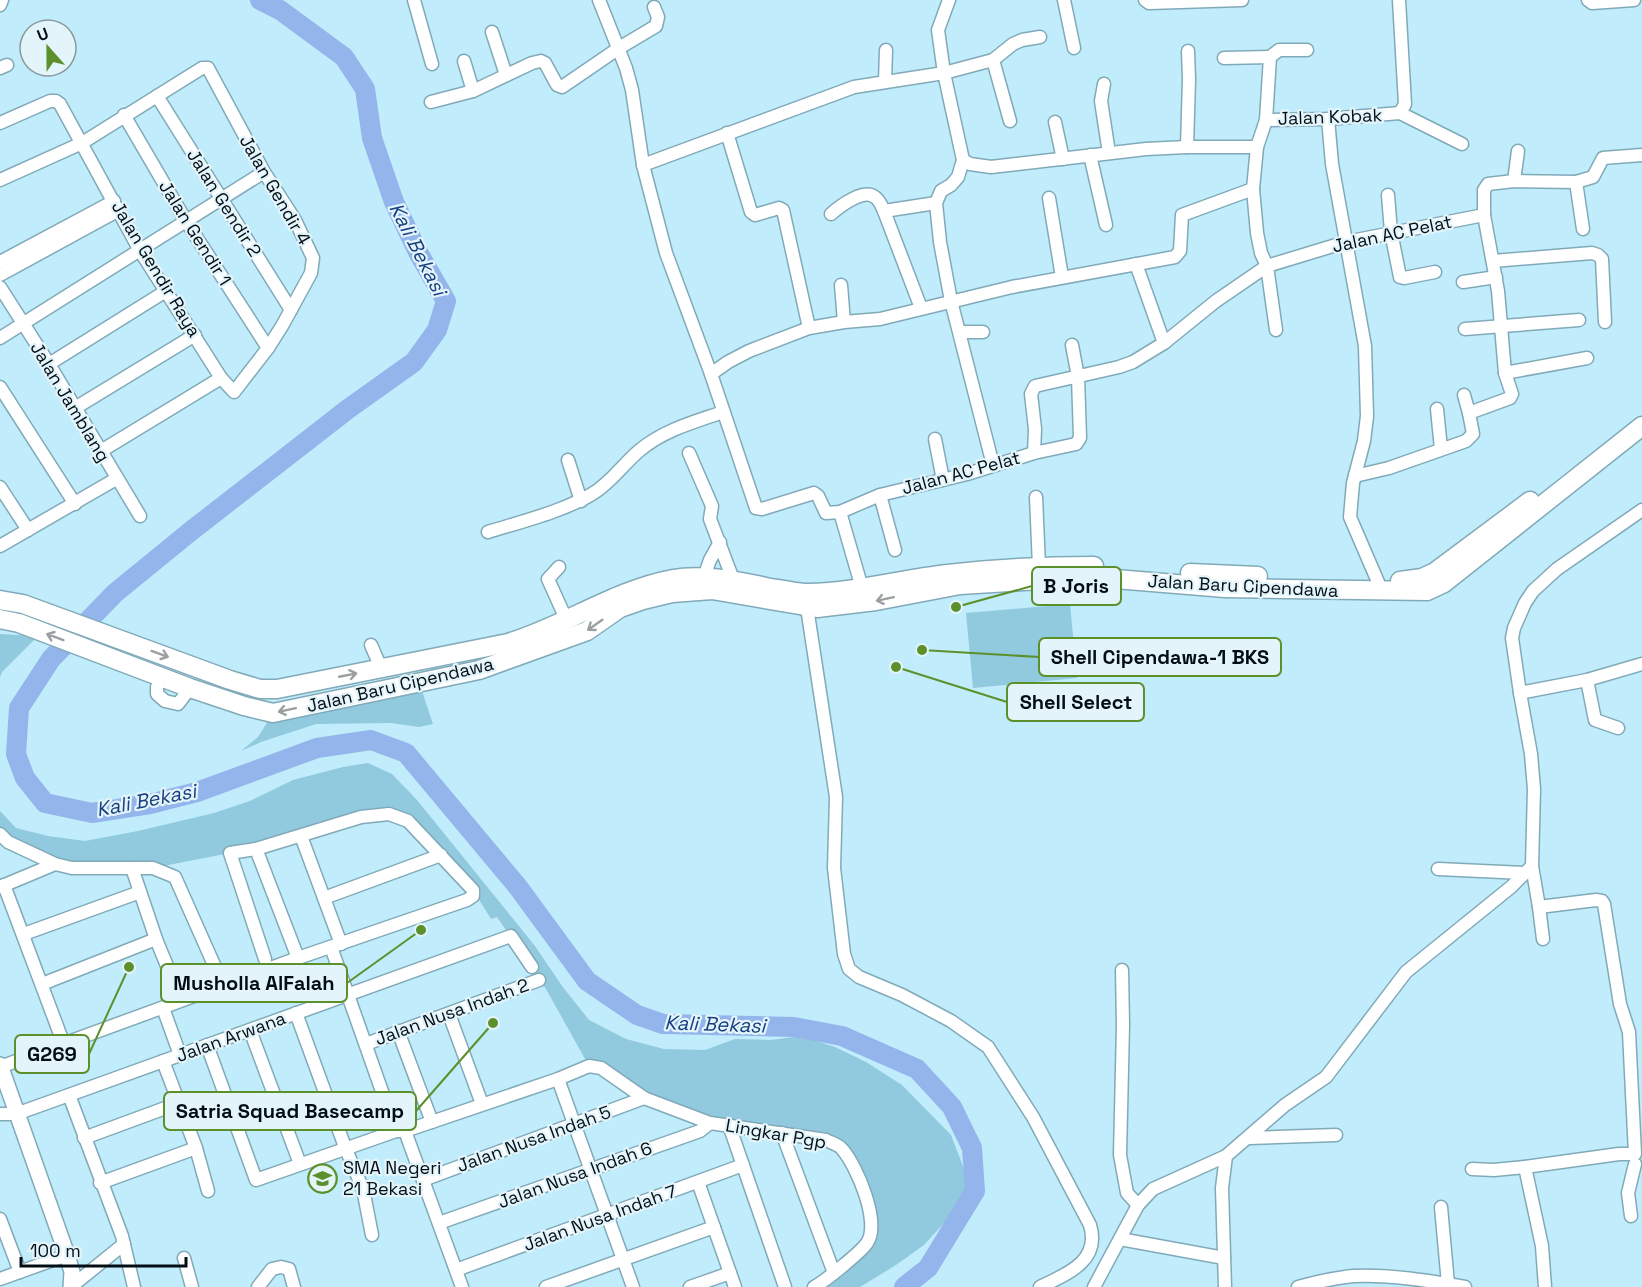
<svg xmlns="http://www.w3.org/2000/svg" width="1642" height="1287" viewBox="0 0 1642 1287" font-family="'Space Grotesk',sans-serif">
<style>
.green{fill:#91c9de}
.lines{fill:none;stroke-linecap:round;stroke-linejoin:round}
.river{stroke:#93b5eb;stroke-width:20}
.minor-casing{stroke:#81aab9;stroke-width:15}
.tertiary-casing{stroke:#81aab9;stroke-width:18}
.secondary-casing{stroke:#81aab9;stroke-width:21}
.minor{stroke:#fff;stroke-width:12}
.tertiary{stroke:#fff;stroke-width:15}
.secondary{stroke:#fff;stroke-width:18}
.oneway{stroke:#9a9fa1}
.labels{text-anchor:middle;stroke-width:4.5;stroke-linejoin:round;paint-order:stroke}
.street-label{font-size:18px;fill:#020e14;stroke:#e3f4fb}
.poi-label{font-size:18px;fill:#020e14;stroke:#e3f4fb;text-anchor:start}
.water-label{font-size:20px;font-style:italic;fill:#183f7f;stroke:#e3f4fb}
.leader{fill:none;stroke:#5c902a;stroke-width:2}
.callout-dot{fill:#5c902a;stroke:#e3f4fb;stroke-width:2}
.callout{fill:#e3f4fb;stroke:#5c902a;stroke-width:2}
.callout-label{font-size:20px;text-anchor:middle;font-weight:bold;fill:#020e14}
</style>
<rect width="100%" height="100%" fill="#c1ecfc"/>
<g class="green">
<polygon points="1070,604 1077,678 973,688 966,613"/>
<polygon points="0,634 38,636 2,672 0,677"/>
<polygon points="419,682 433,724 419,727 391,723 316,724 261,742 241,751 258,737 268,721"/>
<polygon points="368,763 392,774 417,800 535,946 562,986 589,1020 626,1039 664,1049 705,1050 735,1039 771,1040 801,1036 835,1047 866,1062 902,1085 951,1135 969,1182 960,1203 944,1223 924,1245 896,1265 860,1287 810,1287 867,1243 872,1217 841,1148 710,1123 589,1066 546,989 497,917 491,919 470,885 441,855 389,814 230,853 153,868 72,868 0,834 0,811 16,828 48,836 85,841 138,831 214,813 250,801 293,780 343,767"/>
</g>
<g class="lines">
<polyline class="river" points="260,0 280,10 344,57 365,89 372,138 394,202 419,254 446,301 437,330 414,362 348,409 191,531 115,593 51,659 19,708 16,754 25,778 45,803 92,813 150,804 197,792 317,748 371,740 406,753 518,887 587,981 637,1015 663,1024 794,1027 842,1036 917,1069 952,1107 972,1148 975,1191 928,1268 904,1287"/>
<defs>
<g id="minor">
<polyline points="414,0 432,64"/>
<polyline points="599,0 626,68 632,90 643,165 666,253 711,374 756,508 762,509 814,493 818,496 826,513 840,512 880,495 967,474 1034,453 1076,444 1080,438 1078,377 1072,345"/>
<polyline points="949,0 938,30 944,73 963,160 958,177 951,185 941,191 936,203 940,242 951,301 993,465"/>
<polyline points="1064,0 1074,48"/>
<polyline points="1145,0 1149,3 1242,0"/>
<polyline points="1399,0 1405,104 1400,113"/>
<polyline points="1588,0 1592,3 1634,0"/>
<polyline points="0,5 2,0"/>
<polyline points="492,32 506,75"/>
<polyline points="1224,58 1270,57"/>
<polyline points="993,60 1010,121"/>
<polyline points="464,61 473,91"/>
<polyline points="0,68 7,65"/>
<polyline points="885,82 886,50"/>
<polyline points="1104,84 1101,101 1109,153"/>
<polyline points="157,96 291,310"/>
<polyline points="431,102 473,91 532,63 541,61 545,63 557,85 562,87 619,48 656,26 658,17 654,7"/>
<polyline points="1400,113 1462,144"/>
<polyline points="124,115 186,221 268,348"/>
<polyline points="1328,119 1332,164 1365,346 1367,416 1364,441 1353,483 1350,517 1378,582"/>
<polyline points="1266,120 1328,119 1400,113"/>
<polyline points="1055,122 1063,159"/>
<polyline points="0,123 50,101 56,101 60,104 139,249 221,378 234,392 268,348 282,326 311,273 313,258 295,220 264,172 208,68 202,68 82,143 0,180"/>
<polyline points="727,133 751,212 755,215 779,208 783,210 809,328"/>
<polyline points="1187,147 1189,79 1188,51"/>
<polyline points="1090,155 1106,225"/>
<polyline points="963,160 970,164 991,167 1146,149 1187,147 1257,147"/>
<polyline points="643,165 854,87 944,73 993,60 1013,44 1022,40 1040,37"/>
<polyline points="1514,181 1518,151"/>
<polyline points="1576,182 1583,229"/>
<polyline points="1388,195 1391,232 1400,277 1404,278 1435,272"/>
<polyline points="1049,198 1062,277"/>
<path d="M 831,214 C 840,206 865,187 876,198 C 880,201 882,207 884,211"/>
<polyline points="1493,261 1592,253 1598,255 1602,259 1605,322"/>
<polyline points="0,262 114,201"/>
<polyline points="1136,264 1164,343"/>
<polyline points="0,275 119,210"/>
<polyline points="1463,282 1496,277"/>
<polyline points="841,285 844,322"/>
<polyline points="0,287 49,364 140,516"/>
<polyline points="921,308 884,211 936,203"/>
<polyline points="1465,329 1579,320"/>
<polyline points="1276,330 1267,266 1261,253 1257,233 1253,189 1257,147 1266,120 1270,57 1279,50 1307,50"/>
<polyline points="960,332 983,332"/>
<polyline points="0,338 264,172"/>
<polyline points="49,364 166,291"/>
<polyline points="1505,373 1587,358"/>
<polyline points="711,374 728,362 749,351 809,328 844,322 880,319 1012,287 1175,257 1180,251 1182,215 1253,189"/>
<polyline points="0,387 75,504"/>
<polyline points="1464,395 1469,413"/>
<polyline points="75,408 195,335"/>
<polyline points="1437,409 1441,449"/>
<polyline points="935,439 943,480"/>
<polyline points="101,451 221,378"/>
<polyline points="689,453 712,506 710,519 734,582"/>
<polyline points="1034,453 1035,429 1031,394 1035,386 1119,367 1133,362 1164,343 1216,301 1267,266 1346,242 1484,215 1484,190 1488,184 1514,181 1576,182 1593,177 1603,158 1642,155"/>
<polyline points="568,460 581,501"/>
<polyline points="1355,476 1389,468 1466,441 1473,434 1469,413 1510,398 1512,394 1505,373 1498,291 1484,215"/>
<polyline points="0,487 28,530"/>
<polyline points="880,495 895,550"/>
<polyline points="1036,497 1039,566"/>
<polyline points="840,512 862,588"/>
<path d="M 488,532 C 520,522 564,511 592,494 C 611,483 623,464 640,450 C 664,430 694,422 723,412"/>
<polyline points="0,546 116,479"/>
<polyline points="559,567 548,579 566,619"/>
<polyline points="704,577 710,560 720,542"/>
<path d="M 806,601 L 836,797 L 834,868 L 844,954 L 849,969 L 859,977 L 902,995 L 951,1021 L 988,1047 L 1033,1117 L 1090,1225 C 1101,1261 1067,1274 1040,1287"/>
<polyline points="371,645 381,668"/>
<polyline points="162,677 157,687 157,694 165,701 178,704 190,688"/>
<polyline points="1587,680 1595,720 1618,728"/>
<polyline points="1520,693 1587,680 1642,664"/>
<polyline points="0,834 8,842 55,864 72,868 153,868 175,877 223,985"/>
<polyline points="301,836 341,944"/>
<polyline points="256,849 298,958"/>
<polyline points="1532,866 1539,907 1596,900 1602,901 1604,904 1620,1004 1629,1032 1635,1154 1619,1154 1525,1167 1542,1246 1545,1287"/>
<polyline points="132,868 156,939 181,1000"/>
<polyline points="1438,869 1524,873"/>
<polyline points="4,885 63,1042"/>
<polyline points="0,887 55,864"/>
<polyline points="324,898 441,855"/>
<polyline points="1539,907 1543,939"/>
<polyline points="24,934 140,892"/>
<polyline points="331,947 396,1131 405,1131 462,1287"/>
<polyline points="1122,970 1123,1025 1120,1155 1127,1193 1138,1205"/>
<polyline points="42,984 156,939"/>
<polyline points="163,1008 180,1055"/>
<polyline points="296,1013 345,1147 363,1189 372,1235"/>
<polyline points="449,1014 482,1104"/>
<polyline points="250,1030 300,1164"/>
<polyline points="398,1031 432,1122"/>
<polyline points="366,1044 539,980"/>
<polyline points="207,1045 256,1180 396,1131"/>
<polyline points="163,1061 196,1148 208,1191"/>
<polyline points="0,1067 298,958 467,900 473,896 473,890 408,821 389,814 361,817 256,849 230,853 265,959"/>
<polyline points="558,1079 633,1287"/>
<polyline points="69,1095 122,1236 134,1287"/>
<polyline points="0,1114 16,1114 69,1095 511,936 532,967"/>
<polyline points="729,1125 785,1287"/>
<path d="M 405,1131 L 558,1079 L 589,1066 L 601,1068 L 644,1098 L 710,1123 L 826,1140 C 832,1143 839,1145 842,1149 C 857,1166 881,1223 867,1243 C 861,1252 824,1282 814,1287"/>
<polyline points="782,1133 834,1273"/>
<polyline points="84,1138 179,1103"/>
<polyline points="1249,1138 1336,1135"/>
<polyline points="1472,1169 1494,1170 1525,1167"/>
<polyline points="423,1180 644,1098"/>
<polyline points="698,1182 735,1287"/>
<polyline points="100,1183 196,1148"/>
<polyline points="1441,1207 1448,1284"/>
<polyline points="1631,1216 1628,1193 1635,1164"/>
<polyline points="0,1219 20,1272"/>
<polyline points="439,1223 700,1131 710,1123"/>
<polyline points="1120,1239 1224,1258"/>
<polyline points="184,1258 192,1287"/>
<polyline points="456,1270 743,1165"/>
<polyline points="0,1279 67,1255"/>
<polyline points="72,1286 124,1244"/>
<polyline points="258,1287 272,1269 281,1267 289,1269 294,1287"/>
<polyline points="546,1287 714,1227"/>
<polyline points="690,1287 730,1273"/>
<polyline points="1094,1287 1138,1205 1153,1189 1226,1156 1285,1105 1326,1077 1406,972 1511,887 1532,866 1534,789 1531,754 1520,693 1512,638 1514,628 1525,603 1533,591 1557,569 1642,510"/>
<polyline points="1225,1287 1222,1188 1226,1156"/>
<path d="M 1298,1287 C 1316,1282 1334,1278 1353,1276 C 1388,1274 1430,1281 1465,1287"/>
</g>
<polyline id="tertiary" points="0,1065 67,1255 72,1272 71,1287"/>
<g id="secondary">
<polyline points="1190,573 1258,576"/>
<polyline points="1400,581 1422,578 1435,572 1530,501"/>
<path d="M 0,600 L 23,604 L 230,680 L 260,689 L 277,689 L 508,643 C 565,626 614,590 673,579 C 705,573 745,583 777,589 C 787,590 798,593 808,593 C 856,592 902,579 948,574 C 997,568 1045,566 1094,566"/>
<polyline points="0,619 19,623 190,688 244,706 273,713 479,670 587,631 620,608 643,600 672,593 712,590 817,608 876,601 960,585 1091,577 1225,588 1427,591 1444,583 1642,426"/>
</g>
</defs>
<use href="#minor" class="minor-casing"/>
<use href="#tertiary" class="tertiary-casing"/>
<use href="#secondary" class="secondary-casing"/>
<use href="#minor" class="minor"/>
<use href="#tertiary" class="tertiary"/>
<use href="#secondary" class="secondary"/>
</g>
<defs><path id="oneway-shaft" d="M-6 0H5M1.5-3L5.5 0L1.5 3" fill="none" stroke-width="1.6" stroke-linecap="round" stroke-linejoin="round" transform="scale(1.5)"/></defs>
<g class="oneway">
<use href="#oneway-shaft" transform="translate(885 599) rotate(168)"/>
<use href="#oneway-shaft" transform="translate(595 625) rotate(145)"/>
<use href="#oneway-shaft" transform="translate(55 637) rotate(-159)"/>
<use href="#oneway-shaft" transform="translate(160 654) rotate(20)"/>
<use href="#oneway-shaft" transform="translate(348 675) rotate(-11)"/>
<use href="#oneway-shaft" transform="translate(287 710) rotate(168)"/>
</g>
<defs>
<symbol id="school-ring" viewBox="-11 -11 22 22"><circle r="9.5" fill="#e3f4fb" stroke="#5c902a" stroke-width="1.5"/><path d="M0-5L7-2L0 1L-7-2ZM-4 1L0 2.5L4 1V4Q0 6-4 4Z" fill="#5c902a"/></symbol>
</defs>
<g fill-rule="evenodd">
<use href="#school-ring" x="306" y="1162" width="33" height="33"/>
</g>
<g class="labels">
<g class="street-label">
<text transform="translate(1330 117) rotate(-2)" y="6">Jalan Kobak</text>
<text transform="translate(275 190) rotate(60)" y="6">Jalan Gendir 4</text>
<text transform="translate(224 203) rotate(58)" y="6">Jalan Gendir 2</text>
<text transform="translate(195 233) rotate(58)" y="6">Jalan Gendir 1</text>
<text transform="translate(1392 234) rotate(-12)" y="6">Jalan AC Pelat</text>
<text transform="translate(156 269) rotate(59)" y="6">Jalan Gendir Raya</text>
<text transform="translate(70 402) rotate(59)" y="6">Jalan Jamblang</text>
<text transform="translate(961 473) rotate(-15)" y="6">Jalan AC Pelat</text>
<text transform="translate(1243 586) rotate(3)" y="6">Jalan Baru Cipendawa</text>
<text transform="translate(400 685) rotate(-13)" y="6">Jalan Baru Cipendawa</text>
<text transform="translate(452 1012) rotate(-20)" y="6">Jalan Nusa Indah 2</text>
<text transform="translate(231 1037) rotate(-20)" y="6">Jalan Arwana</text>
<text transform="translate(776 1134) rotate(10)" y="6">Lingkar Pgp</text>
<text transform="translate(534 1139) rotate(-20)" y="6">Jalan Nusa Indah 5</text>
<text transform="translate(575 1175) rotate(-20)" y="6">Jalan Nusa Indah 6</text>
<text transform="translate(600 1218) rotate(-20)" y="6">Jalan Nusa Indah 7</text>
</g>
<g class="poi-label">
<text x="343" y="1174">SMA Negeri<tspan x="343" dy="21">21 Bekasi</tspan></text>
</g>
<g class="water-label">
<text transform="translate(418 249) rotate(63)" y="7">Kali Bekasi</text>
<text transform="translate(146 800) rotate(-11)" y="7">Kali Bekasi</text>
<text transform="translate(715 1024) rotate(2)" y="7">Kali Bekasi</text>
</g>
</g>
<path class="leader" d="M956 607L1032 586M922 650L1039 657M896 667L1007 702M421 930L347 983M129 967L89 1054M493 1023L416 1111"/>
<g class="callout-dot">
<circle cx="956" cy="607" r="6"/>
<circle cx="922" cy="650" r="6"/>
<circle cx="896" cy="667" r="6"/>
<circle cx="421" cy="930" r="6"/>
<circle cx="129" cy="967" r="6"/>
<circle cx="493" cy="1023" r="6"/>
</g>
<g class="callout">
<rect x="1032" y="567" width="89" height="38" rx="6"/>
<rect x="1039" y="638" width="242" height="38" rx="6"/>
<rect x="1007" y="683" width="137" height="38" rx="6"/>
<rect x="161" y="964" width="186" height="38" rx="6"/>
<rect x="15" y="1035" width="74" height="38" rx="6"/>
<rect x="164" y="1092" width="252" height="38" rx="6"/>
</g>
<g class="callout-label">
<text x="1076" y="593">B Joris</text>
<text x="1160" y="664">Shell Cipendawa-1 BKS</text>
<text x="1076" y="709">Shell Select</text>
<text x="254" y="990">Musholla AlFalah</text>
<text x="52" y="1061">G269</text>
<text x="290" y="1118">Satria Squad Basecamp</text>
</g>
<g transform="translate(48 48) rotate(339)"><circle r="28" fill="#e3f4fb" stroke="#89989f" stroke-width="1.5"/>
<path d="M0-4.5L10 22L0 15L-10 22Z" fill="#5c902a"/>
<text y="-9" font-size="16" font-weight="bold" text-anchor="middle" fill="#020e14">U</text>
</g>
<path d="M21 1257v9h165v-9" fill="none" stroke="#020e14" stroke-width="3"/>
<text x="30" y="1257" font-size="18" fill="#020e14" stroke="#e3f4fb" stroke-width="4.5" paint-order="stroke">100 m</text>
</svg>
